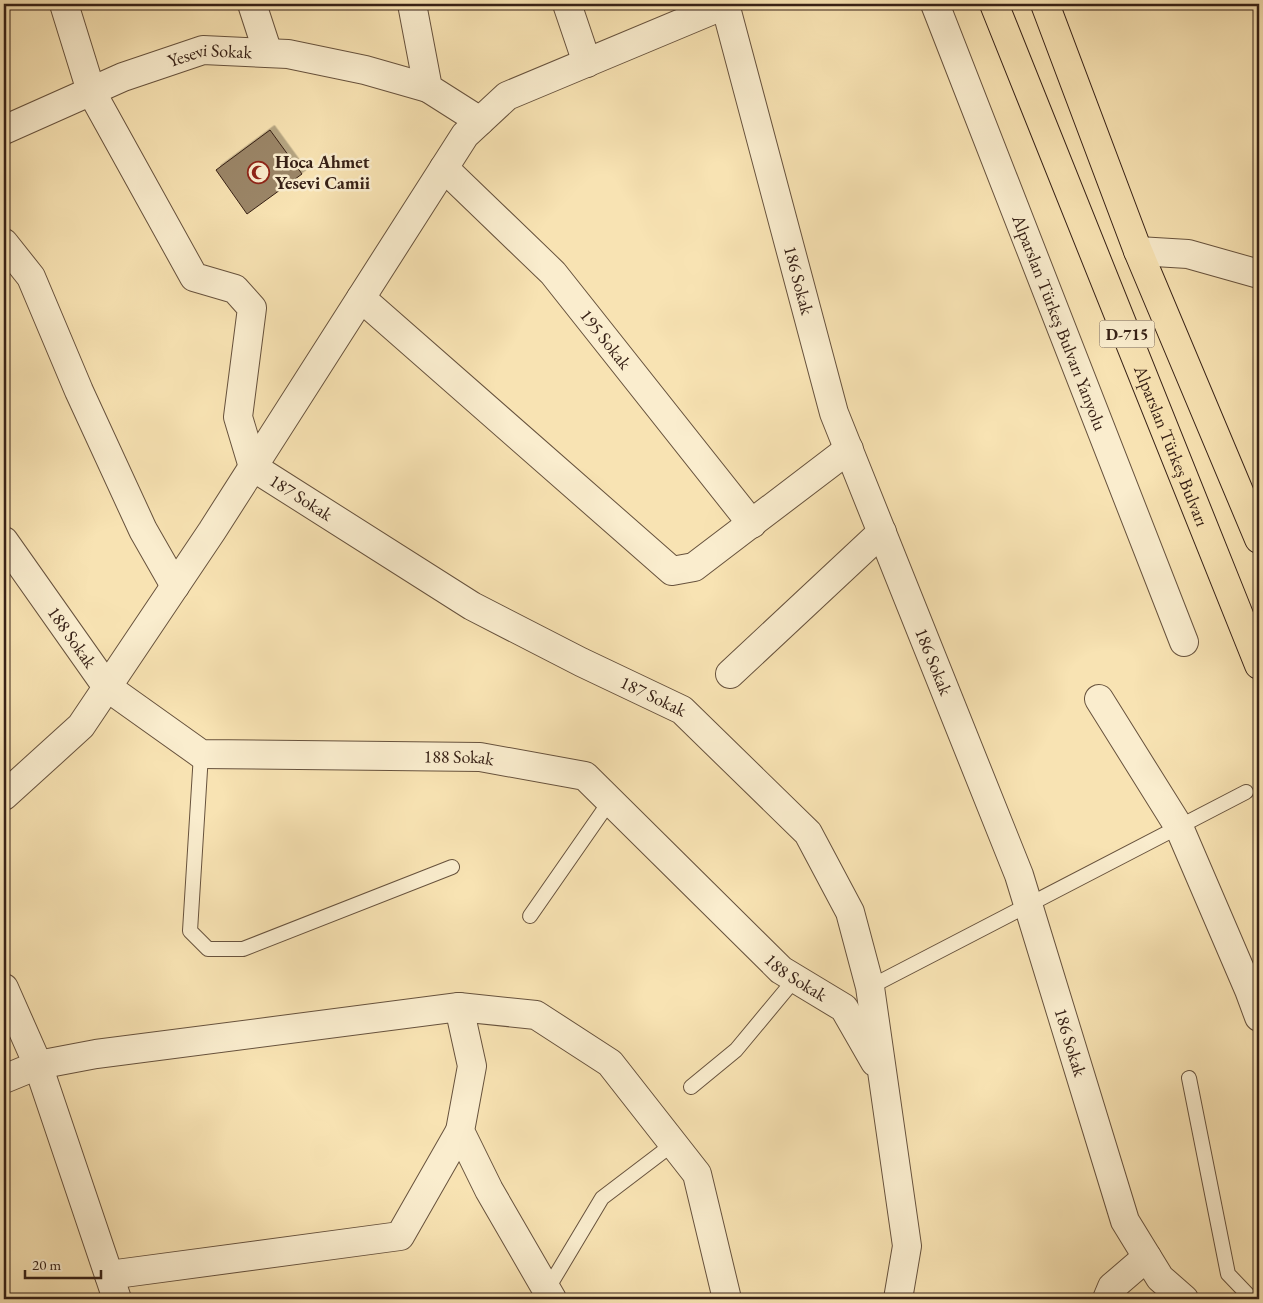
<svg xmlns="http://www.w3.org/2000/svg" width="1263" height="1303" viewBox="0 0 1263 1303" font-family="'EB Garamond',serif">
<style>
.building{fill:#9b8668;stroke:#372116;filter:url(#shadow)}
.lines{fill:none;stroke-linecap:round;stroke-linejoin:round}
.service-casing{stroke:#67523d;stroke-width:16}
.minor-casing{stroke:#67523d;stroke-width:30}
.trunk-casing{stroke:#372116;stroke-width:30}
.service{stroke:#faedce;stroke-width:14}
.minor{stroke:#faedce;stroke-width:28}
.trunk{stroke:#f8e3b3;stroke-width:28}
.labels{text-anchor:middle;stroke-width:5;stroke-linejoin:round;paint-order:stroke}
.shield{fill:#faedce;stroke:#725e4d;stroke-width:1}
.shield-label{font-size:16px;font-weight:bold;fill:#372116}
.street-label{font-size:18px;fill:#372116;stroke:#faedce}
.poi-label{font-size:18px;font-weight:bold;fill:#372116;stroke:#faedce;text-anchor:start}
</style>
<defs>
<filter id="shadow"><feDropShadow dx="4.5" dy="-4.5" stdDeviation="0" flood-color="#0004"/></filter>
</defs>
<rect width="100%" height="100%" fill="#f8e3b3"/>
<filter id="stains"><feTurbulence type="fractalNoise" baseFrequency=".004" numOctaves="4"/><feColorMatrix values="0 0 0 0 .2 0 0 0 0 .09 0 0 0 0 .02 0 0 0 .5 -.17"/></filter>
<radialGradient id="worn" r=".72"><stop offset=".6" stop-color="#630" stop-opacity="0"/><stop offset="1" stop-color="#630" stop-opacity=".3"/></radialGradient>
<polygon class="building" points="270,130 302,174 247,214 216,170"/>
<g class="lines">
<defs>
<g id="service">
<polyline points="201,754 190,931 208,949 243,949 452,867"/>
<polyline points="530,916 610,801"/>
<polyline points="870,987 1246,792"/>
<polyline points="1189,1078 1228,1274 1252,1299"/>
<polyline points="691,1087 736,1050 795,979"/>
<polyline points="547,1290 602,1198 673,1144"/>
</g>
<g id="minor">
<path id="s1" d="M 64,4 L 91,91 L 194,277 L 235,289 L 252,308 L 238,417 L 253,467 L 472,606 L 581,662 L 682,710 L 808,833 L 850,912 L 870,987 L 907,1246 L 898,1299"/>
<polyline points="252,4 268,53"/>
<polyline points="412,4 428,88 480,121"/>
<polyline points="567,4 587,63"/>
<path id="s2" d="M 725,4 L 834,413 L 1019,875 L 1125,1221 L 1160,1278 L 1184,1299"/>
<path id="s3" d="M 935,4 L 1184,642"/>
<path id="s4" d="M 4,130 L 123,77 L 203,50 L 288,54 L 365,70 L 428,88"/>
<path id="s5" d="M 444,168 L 553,273 L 752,524"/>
<polyline points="4,243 31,277 79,391 143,530 175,586"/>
<polyline points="1138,251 1188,254 1259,274"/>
<polyline points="361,298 672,571 694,567 849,449"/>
<path id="s6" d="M 4,541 L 107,687 L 201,754 L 480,757 L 585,776 L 781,970 L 844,1008 L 875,1062"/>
<polyline points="730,674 882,532"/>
<polyline points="1099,699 1179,827 1249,990 1259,1017"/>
<polyline points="4,796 81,726 212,531 465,135 507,96 727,4"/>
<polyline points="4,988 38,1065 117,1299"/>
<polyline points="459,1007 472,1066 460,1131 489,1190 552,1299"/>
<polyline points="4,1079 38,1065 96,1054 459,1007 536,1015 610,1063 697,1174 727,1299"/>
<polyline points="109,1275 400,1236 460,1131"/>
<polyline points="1107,1299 1112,1287 1147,1257"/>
</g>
<g id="trunk">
<path id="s7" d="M 994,4 L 1259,665"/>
<polyline points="1045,4 1138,251 1259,539"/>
</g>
</defs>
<use href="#service" class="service-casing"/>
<use href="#minor" class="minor-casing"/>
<use href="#trunk" class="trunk-casing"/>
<use href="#service" class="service"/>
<use href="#minor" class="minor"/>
<use href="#trunk" class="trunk"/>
</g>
<defs>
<symbol id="mosque-ring" viewBox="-11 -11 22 22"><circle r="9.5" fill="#faedce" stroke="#8f2418" stroke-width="1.5"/><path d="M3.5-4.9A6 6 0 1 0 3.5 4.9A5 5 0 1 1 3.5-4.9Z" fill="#8f2418"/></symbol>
</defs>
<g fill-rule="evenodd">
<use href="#mosque-ring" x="246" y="160" width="25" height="25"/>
</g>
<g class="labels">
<rect class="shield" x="1099.5" y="320.5" width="55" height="27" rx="4"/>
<g class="shield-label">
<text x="1127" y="340">D-715</text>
</g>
<g class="street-label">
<text dy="6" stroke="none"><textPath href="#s4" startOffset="221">Yesevi Sokak</textPath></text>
<text dy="6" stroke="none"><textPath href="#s2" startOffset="286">186 Sokak</textPath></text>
<text dy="6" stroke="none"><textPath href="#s3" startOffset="342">Alparslan Türkeş Bulvarı Yanyolu</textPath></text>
<text dy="6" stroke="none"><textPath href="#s5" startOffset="236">195 Sokak</textPath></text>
<text dy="6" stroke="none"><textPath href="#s7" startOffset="476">Alparslan Türkeş Bulvarı</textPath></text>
<text dy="6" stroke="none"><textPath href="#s1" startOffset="591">187 Sokak</textPath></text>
<text dy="6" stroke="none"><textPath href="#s6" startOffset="118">188 Sokak</textPath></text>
<text dy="6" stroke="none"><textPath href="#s2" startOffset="691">186 Sokak</textPath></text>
<text dy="6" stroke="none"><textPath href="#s1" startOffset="996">187 Sokak</textPath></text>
<text dy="6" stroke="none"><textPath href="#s6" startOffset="552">188 Sokak</textPath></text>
<text dy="6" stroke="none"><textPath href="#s6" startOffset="972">188 Sokak</textPath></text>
<text dy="6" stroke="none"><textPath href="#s2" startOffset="1096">186 Sokak</textPath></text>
</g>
<g class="poi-label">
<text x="275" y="168">Hoca Ahmet<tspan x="275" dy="21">Yesevi Camii</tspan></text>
</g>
</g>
<rect width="1263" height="1303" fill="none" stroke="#f8e3b3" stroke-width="20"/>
<rect x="5" y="5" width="1253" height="1293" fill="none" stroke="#372116" stroke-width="2.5"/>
<rect x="10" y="10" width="1243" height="1283" fill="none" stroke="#372116"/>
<path d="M25 1270v8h76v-8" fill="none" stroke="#372116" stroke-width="2.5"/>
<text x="32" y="1270" font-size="15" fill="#372116" stroke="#faedce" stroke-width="4" paint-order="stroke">20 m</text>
<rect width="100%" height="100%" filter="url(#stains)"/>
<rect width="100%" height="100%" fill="url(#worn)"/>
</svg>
